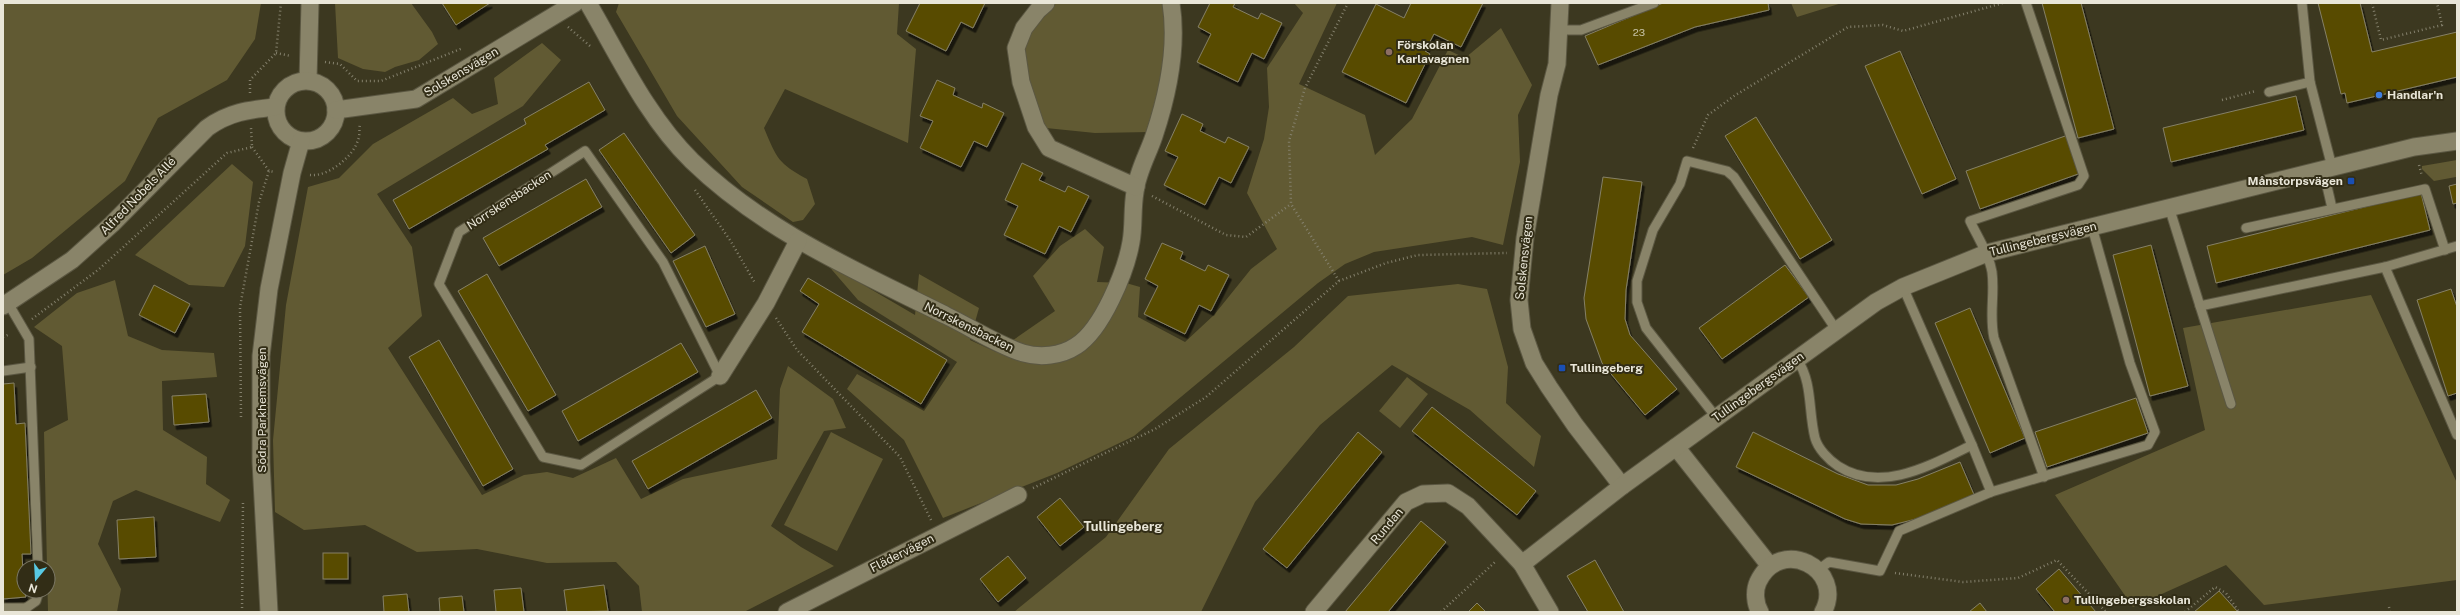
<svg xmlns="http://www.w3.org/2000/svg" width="2460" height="615" viewBox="0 0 2460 615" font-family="'Public Sans',sans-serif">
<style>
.green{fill:#615a33}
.building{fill:#594c00;stroke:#858066;filter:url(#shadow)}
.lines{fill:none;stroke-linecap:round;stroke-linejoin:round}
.service-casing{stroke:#5b5742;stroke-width:11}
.minor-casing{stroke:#5b5742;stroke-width:19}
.path{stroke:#84806c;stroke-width:2.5;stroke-dasharray:1 3;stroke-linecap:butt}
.service{stroke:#898469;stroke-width:9}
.minor{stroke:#898469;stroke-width:17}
.education-dot{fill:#8d6e63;stroke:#322d16;stroke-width:1.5}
.shop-dot{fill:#3f7fe0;stroke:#322d16;stroke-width:1.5}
.transit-dot{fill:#1a4fb4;stroke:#322d16;stroke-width:1.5}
.labels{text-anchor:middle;stroke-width:4;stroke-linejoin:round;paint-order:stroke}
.number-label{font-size:10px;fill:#c5c0a2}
.poi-label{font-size:12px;font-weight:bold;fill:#e9e6d8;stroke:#322d16;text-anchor:start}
.street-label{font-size:12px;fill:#e9e6d8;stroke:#322d16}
.neighbourhood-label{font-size:13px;font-weight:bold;fill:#e9e6d8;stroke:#322d16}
</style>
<defs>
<filter id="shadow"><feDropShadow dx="2.5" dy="4.5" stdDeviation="0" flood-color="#0009"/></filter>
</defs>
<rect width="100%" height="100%" fill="#3c3820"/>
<g class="green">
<polygon points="3,3 261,3 255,39 227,80 158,118 125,181 32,258 3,275"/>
<polygon points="335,3 411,3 432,32 438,44 419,60 395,67 385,72 363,69 338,58"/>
<path d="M 619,3 L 899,3 L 897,34 L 916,49 L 908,143 L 785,89 L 764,128 C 777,159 778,163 807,179 L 815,204 L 803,220 L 793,222 L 742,187 L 677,116 L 616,12 Z"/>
<path d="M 1056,3 L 1164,3 L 1167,73 L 1150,132 L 1095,133 L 1046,128 C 1024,79 1005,42 1056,3 Z"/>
<polygon points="1294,3 1337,3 1299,84 1365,115 1375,155 1412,119 1448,50 1465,58 1501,28 1532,85 1518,115 1520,162 1503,245 1472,237 1374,252 1345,264 1318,283 1134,436 1057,473 943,518 904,440 847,389 857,374 924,411 957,362 858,300 826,263 915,315 919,274 979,308 970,340 996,352 1055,311 1033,276 1060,246 1085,229 1104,247 1097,282 1126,283 1140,287 1138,317 1185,342 1214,315 1251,269 1277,249 1247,193 1264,139 1269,107 1267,68 1303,13"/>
<polygon points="1791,3 1842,3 1797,17"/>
<polygon points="542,43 561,60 523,106 377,194 412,247 422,316 388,348 482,495 524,475 547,472 573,478 616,458 641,499 683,479 777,459 780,389 788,366 833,399 846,428 824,431 771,526 801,547 834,566 744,612 642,612 639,586 616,562 547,563 477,549 417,552 365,525 304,530 275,512 273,440 286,305 308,187 339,178 373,144 453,98 472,114 498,104 494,78"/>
<polygon points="2457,160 2457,180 2456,177 2434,181 2422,169 2422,166"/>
<polygon points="232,164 253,182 245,246 224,287 189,285 135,255"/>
<polygon points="115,280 128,336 162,350 214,353 217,377 162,381 163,430 207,457 206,484 230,500 220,522 136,490 113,501 98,544 121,589 117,612 48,612 44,432 68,420 62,346 34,327 77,293"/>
<polygon points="1458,284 1487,289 1508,367 1506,403 1541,436 1534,467 1470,410 1392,365 1320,425 1255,502 1201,612 1014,612 1106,537 1169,449 1294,347 1348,296"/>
<polygon points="2371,295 2457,483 2457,580 2264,605 2226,565 2133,607 2055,495 2205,430 2183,328"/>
<polygon points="1407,377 1428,394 1400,428 1379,411"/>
<polygon points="831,432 883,459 837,551 784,525"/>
</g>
<g class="building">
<polygon points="442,3 490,3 456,25"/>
<polygon points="920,3 985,3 973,28 961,22 946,51 906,31"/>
<polygon points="1210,3 1235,3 1233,7 1258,19 1261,13 1282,23 1264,59 1252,53 1238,82 1197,62 1211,34 1198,27"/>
<polygon points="1411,3 1483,3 1461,47 1434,34 1425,51 1430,54 1406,103 1342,72 1376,4 1404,18"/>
<polygon points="1663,3 1768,3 1769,10 1695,27 1598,65 1585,36"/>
<polygon points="2042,3 2081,3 2114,129 2078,138"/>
<polygon points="2318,3 2360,3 2372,52 2457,32 2457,77 2347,103 2345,93 2341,94"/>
<polygon points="1900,51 1956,179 1922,194 1865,66"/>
<polygon points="937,80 955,88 953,95 982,108 983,103 1004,113 987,147 974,141 961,167 920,148 933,121 920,116"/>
<polygon points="589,82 605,110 545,145 548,149 409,229 393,200 526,124 524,119"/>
<polygon points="2296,96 2304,130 2171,162 2163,128"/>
<polygon points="1182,114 1203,124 1200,131 1225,143 1228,137 1249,147 1231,183 1219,177 1205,205 1164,185 1178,157 1165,151"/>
<polygon points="1756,117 1832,240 1800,259 1725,136"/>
<polygon points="624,133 695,235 671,253 599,150"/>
<polygon points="2068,135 2081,173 1980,209 1966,171"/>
<polygon points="1022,163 1043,173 1039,180 1065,192 1068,186 1089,196 1071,232 1059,226 1045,254 1004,235 1018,206 1005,200"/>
<polygon points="1603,177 1642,182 1626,290 1625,319 1630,335 1677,389 1645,415 1602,363 1586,319 1584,298"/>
<polygon points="586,179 602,207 499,266 483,238"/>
<polygon points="2457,184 2457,203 2453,204 2449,186"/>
<polygon points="2421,193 2430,230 2216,283 2207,246"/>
<polygon points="1162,243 1183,252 1180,259 1205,271 1208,265 1229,275 1211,311 1199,305 1185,334 1144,314 1158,286 1145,279"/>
<polygon points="2151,245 2188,386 2150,396 2113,255"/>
<polygon points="705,246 735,314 706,327 673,261"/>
<polygon points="1785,265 1809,297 1722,359 1699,328"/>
<polygon points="487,274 556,395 528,411 458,291"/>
<polygon points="808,278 947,360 921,404 802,332 819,304 800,291"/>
<polygon points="154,285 190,304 175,333 139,315"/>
<polygon points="2451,289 2457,307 2457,393 2448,396 2417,300"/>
<polygon points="1970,308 2025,438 1990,453 1935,323"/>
<polygon points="439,340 513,469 483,486 409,357"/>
<polygon points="681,343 698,372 578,441 562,411"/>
<polygon points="14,383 16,424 25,423 31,554 22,554 24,591 26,597 3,599 3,384"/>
<polygon points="756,390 772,418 648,489 632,461"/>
<polygon points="206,394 209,422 174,425 172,396"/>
<polygon points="2136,398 2148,433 2047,467 2035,432"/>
<polygon points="1432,407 1536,491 1517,515 1412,431"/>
<polygon points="1358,432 1382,452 1287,568 1263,549"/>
<polygon points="1753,432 1838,474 1868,485 1896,485 1918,479 1960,462 1975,497 1932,515 1892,525 1861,524 1845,519 1736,467"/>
<polygon points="1060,498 1084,527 1060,546 1037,517"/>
<polygon points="154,517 156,557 119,559 117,520"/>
<polygon points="1421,521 1446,542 1388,612 1345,612"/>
<rect x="323" y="553" width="25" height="26"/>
<polygon points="1008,556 1026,578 998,602 980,579"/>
<polygon points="1595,560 1624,612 1588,612 1567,576"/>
<polygon points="2059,569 2096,612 2055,612 2036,589"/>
<polygon points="604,585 608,611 567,612 564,590"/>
<polygon points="521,588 524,612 496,612 494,590"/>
<polygon points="2219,591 2238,612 2194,612"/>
<polygon points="407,594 409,612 384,612 383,596"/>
<polygon points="462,596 464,612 440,612 439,598"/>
<polygon points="1477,603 1486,612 1468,612"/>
<polygon points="1980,603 1987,612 1969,612"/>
</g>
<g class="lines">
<defs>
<g id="service">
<path d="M 2026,3 L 2084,176 L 2078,185 L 1970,221 C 1978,238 1989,254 1992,272 C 1995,295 1989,315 1994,338 L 2044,477"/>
<polyline points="2302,3 2310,82 2332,167"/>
<polyline points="1558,30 1581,30 1654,3"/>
<polyline points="2269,92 2310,82"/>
<polygon points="585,151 663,262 720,376 581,465 543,457 439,284 459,232"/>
<polyline points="2323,169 2332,208"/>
<polyline points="2169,207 2200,306 2385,267 2457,435"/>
<polyline points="2246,228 2425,189 2445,250"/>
<polyline points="2385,267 2457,246"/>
<polyline points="8,303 29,339 38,567"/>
<polyline points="2200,306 2231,404"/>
<path d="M 1797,359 C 1813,383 1808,410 1815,438 C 1818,449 1829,460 1838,466 C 1881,494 1931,465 1972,445 L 1903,287"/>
<polyline points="3,371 31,367"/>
<polyline points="1716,417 1646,328 1637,302 1637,281 1653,230 1680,184 1687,161 1727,171 1734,177 1837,331"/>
<polyline points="1972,445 1991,492 2148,445 2155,432 2130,363 2092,227"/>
<polyline points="1818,570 1829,562 1880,571 1899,531 1991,492"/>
<polyline points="3,608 26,608"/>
<polyline points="26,612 26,608 36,601 39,591"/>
</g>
<g id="minor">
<path d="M 588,3 C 619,56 647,117 692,161 C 765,232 857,271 947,316 C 972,328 997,345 1023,353 C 1040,358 1061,356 1076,346 C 1102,330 1126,271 1131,242 C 1134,226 1132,209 1135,192 C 1137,173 1148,154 1154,136 C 1168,94 1178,47 1171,3"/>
<polyline points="1046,3 1038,10 1024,28 1016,48 1021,82 1036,127 1049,148 1136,187"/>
<polyline points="1560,3 1557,64 1549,95 1525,238 1519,300 1522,329 1534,363 1549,387 1575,425 1622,486"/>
<polyline points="308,80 310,3"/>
<circle cx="306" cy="111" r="30"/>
<polyline points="336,110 416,99 575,3"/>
<path d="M 3,306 L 72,260 L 112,224 L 207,128 C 229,112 248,110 275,107"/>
<polyline points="720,376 766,303 798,241"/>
<polyline points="1676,447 1770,566"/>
<polyline points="1522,564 1622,486 1876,302 1903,287 1987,253 2414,147 2457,141"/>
<polyline points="269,612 261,462 261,356 269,289 292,173 301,141"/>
<polyline points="787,612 1018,495"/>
<polyline points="1314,612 1406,502 1423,494 1448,493 1468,506 1522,564 1550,612"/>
<path d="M 1760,612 C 1755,604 1754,591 1758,582 C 1780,535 1846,569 1823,612"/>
</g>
</defs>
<use href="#service" class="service-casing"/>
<use href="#minor" class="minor-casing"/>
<g class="path">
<polyline points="2372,3 2381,40 2442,25 2437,3"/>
<polyline points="568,27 590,46"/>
<polyline points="276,53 291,56"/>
<polyline points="325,62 340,64 357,81 381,81 463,48"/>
<polyline points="250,93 250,80 276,53 281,3"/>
<polyline points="2222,100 2256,91"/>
<polyline points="252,147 269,171 275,172"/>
<polyline points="1693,148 1708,115 1734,96 1848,27 1883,25 1903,31 2003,3"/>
<polyline points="2419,165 2422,176"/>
<path d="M 310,175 C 328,177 353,157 358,140 C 360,136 359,129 360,124"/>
<polyline points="695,190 730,240 755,283"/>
<polyline points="1152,196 1226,235 1246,237 1291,204"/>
<polyline points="1339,281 1291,204 1289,141 1305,88 1348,3"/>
<polyline points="776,318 797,350 900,457 931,520"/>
<polyline points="32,319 98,270 227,153 252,147 251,128"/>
<polyline points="3,337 10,334"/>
<polyline points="241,417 240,307 259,202 269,171"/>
<polyline points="1033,488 1155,429 1206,397 1339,281 1386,263 1418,255 1507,253"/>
<polyline points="1895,573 1963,582 2018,578 2057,560 2106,612"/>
<polyline points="2389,607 2390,612"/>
<polyline points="242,612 243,500"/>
<polyline points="1441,612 1495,562"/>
<polyline points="2185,612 2215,587 2226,593 2239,612"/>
</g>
<use href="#service" class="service"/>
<use href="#minor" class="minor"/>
</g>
<g class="education-dot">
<circle cx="1389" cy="52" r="4"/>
<circle cx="2066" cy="600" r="4"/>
</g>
<circle class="shop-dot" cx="2379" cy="95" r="4"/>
<g class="transit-dot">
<rect x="2347" y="177" width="8" height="8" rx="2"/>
<rect x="1558" y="364" width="8" height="8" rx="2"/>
</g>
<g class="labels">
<g class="number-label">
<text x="1639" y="36">23</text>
</g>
<g class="poi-label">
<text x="1397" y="49">Förskolan<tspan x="1397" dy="14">Karlavagnen</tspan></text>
<text x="2387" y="99">Handlar'n</text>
<text x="2343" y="185" text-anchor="end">Månstorpsvägen</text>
<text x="1570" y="372">Tullingeberg</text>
<text x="2074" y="604">Tullingebergsskolan</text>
</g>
<g class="street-label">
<text transform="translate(461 72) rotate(-31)" y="4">Solskensvägen</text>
<text transform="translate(138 196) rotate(-46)" y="4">Alfred Nobels Allé</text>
<text transform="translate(509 200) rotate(-33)" y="4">Norrskensbacken</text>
<text transform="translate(2043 239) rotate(-14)" y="4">Tullingebergsvägen</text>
<text transform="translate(1524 258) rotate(-84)" y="4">Solskensvägen</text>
<text transform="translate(969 327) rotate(26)" y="4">Norrskensbacken</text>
<text transform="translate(1758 387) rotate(-36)" y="4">Tullingebergsvägen</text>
<text transform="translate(262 410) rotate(-90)" y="4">Södra Parkhemsvägen</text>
<text transform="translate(1387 526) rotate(-50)" y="4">Rundan</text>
<text transform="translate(902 553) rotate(-27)" y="4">Flädervägen</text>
</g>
<g class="neighbourhood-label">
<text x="1123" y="531">Tullingeberg</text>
</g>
</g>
<rect width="2460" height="615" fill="none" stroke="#e9e6d8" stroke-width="8"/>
<g transform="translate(36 579) rotate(198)"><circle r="19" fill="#322d16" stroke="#7b7764"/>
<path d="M0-3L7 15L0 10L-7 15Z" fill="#58c9e3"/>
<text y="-6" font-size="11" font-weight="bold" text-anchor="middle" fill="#e9e6d8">N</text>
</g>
</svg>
